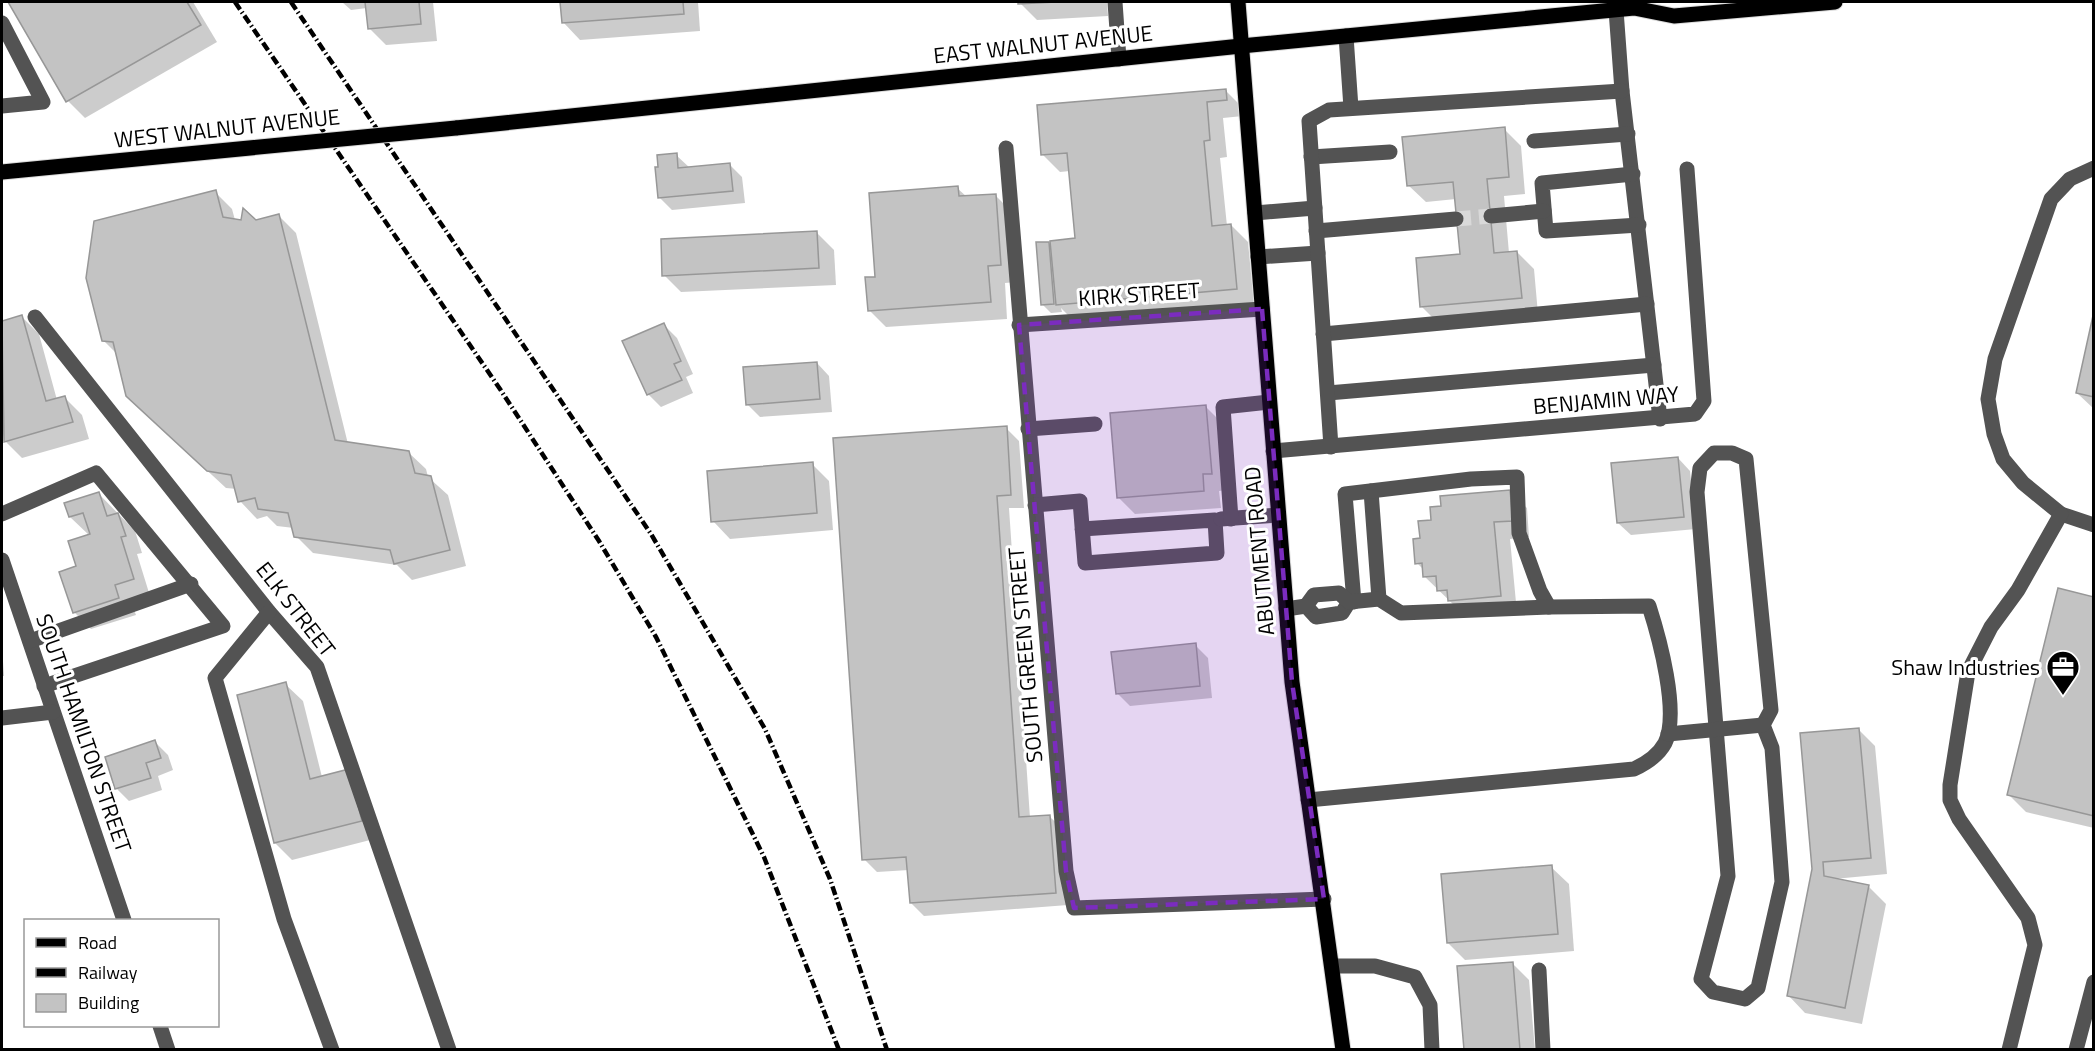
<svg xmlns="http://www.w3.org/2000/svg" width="2095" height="1051" viewBox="0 0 2095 1051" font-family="'Titillium Web',sans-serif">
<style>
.shadow{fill:#0003}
.building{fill:#c3c3c3;stroke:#979797;stroke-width:1.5}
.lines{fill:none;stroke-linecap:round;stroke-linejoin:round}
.minor-tunnel{stroke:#d9d9d9;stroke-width:15;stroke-dasharray:15 8;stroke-linecap:butt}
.major-casing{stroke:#dbdbdb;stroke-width:17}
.minor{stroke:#535353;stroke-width:15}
.major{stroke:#000;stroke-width:15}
.rail{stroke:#000;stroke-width:4.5;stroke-dasharray:9 3 1.5 3;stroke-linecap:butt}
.major-bridge-casing{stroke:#dbdbdb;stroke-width:17;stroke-linecap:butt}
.major-bridge{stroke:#000;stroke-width:15}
.marked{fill:#7b2cbf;fill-opacity:0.2;stroke:#7b2cbf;stroke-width:4.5;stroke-dasharray:12 8;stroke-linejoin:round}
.labels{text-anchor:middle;stroke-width:6;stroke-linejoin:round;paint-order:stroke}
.street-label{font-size:22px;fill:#000;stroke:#fff}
.poi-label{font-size:22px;fill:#000;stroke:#fff;text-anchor:end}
</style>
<rect width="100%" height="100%" fill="#fff"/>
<g class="shadow">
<polygon points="10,2 193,2 217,42 85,118 68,101"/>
<polygon points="342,2 433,2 437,41 386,45 369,28 367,8 351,10"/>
<polygon points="562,2 698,2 700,31 580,40 563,22"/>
<polygon points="1019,2 1107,2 1108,16 1037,20"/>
<polygon points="1225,90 1242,107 1243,116 1223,118 1227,157 1220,158 1227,226 1231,225 1248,242 1254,305 1074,321 1061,308 1062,312 1051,313 1042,304 1049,243 1052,247 1076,239 1070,171 1060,172 1043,155"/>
<polygon points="1504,129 1521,146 1525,194 1504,196 1509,253 1517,252 1534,269 1538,314 1439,324 1422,307 1461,256 1456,199 1426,202 1408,185"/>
<polygon points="676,155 690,168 730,165 742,177 745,203 672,210 659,197"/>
<polygon points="957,188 967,197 995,195 1013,213 1017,282 1005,283 1007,319 886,327 869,310 877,278"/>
<polygon points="215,192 232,209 235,220 255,222 278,215 296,233 348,444 408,452 426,469 428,477 448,495 466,566 412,580 397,565 313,553 296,536 294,528 277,526 267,516 257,519 240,501 237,489 226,488 145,413 117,354 103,340"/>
<polygon points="817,233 834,250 836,285 681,292 664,275"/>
<polygon points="22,317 39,334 57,400 65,398 82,415 89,439 22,458 5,441 2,431 2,322"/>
<polygon points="2094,318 2094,409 2077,393"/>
<polygon points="664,325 677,338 693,374 686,377 693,393 661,407 648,394"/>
<polygon points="817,363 829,376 832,412 760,417 747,404"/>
<polygon points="1206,407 1223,424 1228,490 1219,491 1221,508 1135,514 1118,497"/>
<polygon points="1006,428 1019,441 1024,508 1009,508 1030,818 1050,817 1063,829 1068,905 924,916 911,903 909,870 877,872 864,859"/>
<polygon points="1678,458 1690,471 1696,529 1631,535 1618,523"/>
<polygon points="812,464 829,481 833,530 730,539 713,521"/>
<polygon points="1509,491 1527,508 1529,537 1510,539 1517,613 1456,607 1424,576 1424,570 1417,563 1421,540 1443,507"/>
<polygon points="99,494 135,531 142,553 137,554 150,596 131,602 136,615 91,629 74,612 78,567 90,536 70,517"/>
<polygon points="2094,599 2094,828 2026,812 2009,795"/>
<polygon points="1195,645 1208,658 1212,698 1130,706 1117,693"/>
<polygon points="2,647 4,676 2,676"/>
<polygon points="285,684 303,701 322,777 349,770 378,838 292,860 275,843"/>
<polygon points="1858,729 1875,746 1887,874 1834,879 1869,887 1886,904 1862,1024 1805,1013 1788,995 1814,869"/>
<polygon points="155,742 168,755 173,770 158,776 162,790 129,801 117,789 106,758"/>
<polygon points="1551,867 1569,884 1574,951 1465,960 1448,943"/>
<polygon points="1512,963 1529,980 1535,1050 1465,1050"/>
</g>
<g class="building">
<polygon points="8,2 187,2 201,25 66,102"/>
<polygon points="365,2 419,2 421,24 368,29"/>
<polygon points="560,2 683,2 684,14 562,23"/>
<polygon points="1018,2 1056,2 1018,4"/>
<polygon points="1226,89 1227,100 1207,102 1210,140 1204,141 1212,226 1231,224 1237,289 1056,305 1050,241 1075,238 1067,153 1041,155 1037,105"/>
<polygon points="1505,127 1509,177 1487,179 1494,253 1517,251 1522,298 1420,307 1416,258 1460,254 1453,182 1407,186 1402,137"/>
<polygon points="677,153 678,168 730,163 733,191 658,198 655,167 658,167 657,155"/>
<polygon points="958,186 959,196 996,194 1001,265 988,266 991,302 868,311 865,277 875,277 869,193"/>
<polygon points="216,190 223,217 241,220 243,208 256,220 279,214 335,440 409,451 415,473 431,476 450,550 394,564 390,550 294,537 288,513 258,509 255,498 238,502 231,475 207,471 126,396 113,342 102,341 86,278 94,221"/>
<polygon points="817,231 819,268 662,276 661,239"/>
<polygon points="1036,242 1049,242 1054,304 1041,305"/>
<polygon points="2094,311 2094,397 2076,393"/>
<polygon points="22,315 46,401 65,396 73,422 4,442 2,321"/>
<polygon points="664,323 681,361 674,364 682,380 647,395 622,341"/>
<polygon points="817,362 820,399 746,405 743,367"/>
<polygon points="1206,405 1212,474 1203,474 1204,491 1117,498 1110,413"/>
<polygon points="1007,426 1011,495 997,496 1019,817 1050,815 1056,893 910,903 906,857 862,860 833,438"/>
<polygon points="1678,457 1684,517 1617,523 1611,463"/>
<polygon points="813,462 817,513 711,522 707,471"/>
<polygon points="1510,490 1513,521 1494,522 1501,596 1448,601 1447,590 1437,591 1436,576 1423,577 1422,563 1415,564 1413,539 1420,538 1418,521 1431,520 1430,507 1441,506 1440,496"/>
<polygon points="99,492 107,516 118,513 126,536 121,537 134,579 115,585 119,598 73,613 59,572 76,566 68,541 90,534 83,513 69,517 64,503"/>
<polygon points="2058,588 2094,597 2094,816 2007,795"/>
<polygon points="1196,643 1200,686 1116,694 1111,652"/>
<polygon points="286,682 310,779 349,769 362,821 274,843 237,695"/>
<polygon points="1859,728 1871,858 1823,862 1824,876 1869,885 1845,1008 1787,996 1812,869 1800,733"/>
<polygon points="155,740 161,758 146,763 151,778 115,789 105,757"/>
<polygon points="1552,865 1558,934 1447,943 1441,874"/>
<polygon points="1513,962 1520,1050 1464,1050 1457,966"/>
</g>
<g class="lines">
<polyline class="minor-tunnel" points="1456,219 1491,216"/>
<defs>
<g id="major">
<polyline points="1238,2 1292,682 1343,1050"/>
<polyline points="456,128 1241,46 1634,8 1674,16 1835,2"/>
</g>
</defs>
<use href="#major" class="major-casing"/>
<g class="minor">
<polyline points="1115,2 1119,59"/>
<polyline points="1616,10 1622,91 1660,419"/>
<polyline points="2,23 43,102 2,106"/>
<polyline points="1346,36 1351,108"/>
<polyline points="1534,141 1628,134"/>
<polyline points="1006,148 1066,871 1074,908 1324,899"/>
<polyline points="1311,157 1390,152"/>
<polyline points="2094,168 2070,179 2051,199 1995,359 1988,399 1994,434 2003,459 2023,483 2061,514 2094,525"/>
<polyline points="1633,174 1542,183 1546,231 1639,225"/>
<polyline points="1255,213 1315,208"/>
<polyline points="1491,216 1544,211"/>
<polyline points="1316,231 1456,219"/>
<polyline points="1258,257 1318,253"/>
<polyline points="35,317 269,612 317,667 449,1050"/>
<polyline points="1019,325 1262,309"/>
<polyline points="1323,334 1647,304"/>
<polyline points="1328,393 1654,365"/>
<polyline points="1028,429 1095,424"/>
<polyline points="1331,447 1309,121 1329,110 1622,91"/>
<polyline points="1273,451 1695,414 1704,401 1687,169"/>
<polygon points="1714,453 1732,453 1746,459 1771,710 1763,725 1772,748 1782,882 1758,988 1745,999 1713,992 1701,979 1728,876 1697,492 1700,468"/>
<polyline points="1371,491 1379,599"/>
<polyline points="1035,505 1080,501 1085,563 1217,553 1215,520 1082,529"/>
<polyline points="2,514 96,473 223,626 44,686"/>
<polyline points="1221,519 1278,515"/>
<polyline points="1231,519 1223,407 1269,402"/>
<polyline points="2,560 124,920"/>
<polyline points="1354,602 1345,494 1471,479 1517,477 1519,533 1540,591 1549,607"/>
<polyline points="1306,606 1316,617 1342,613 1349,602"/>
<path d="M 1286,609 L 1306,606 L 1314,595 L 1339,593 L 1349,602 L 1379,599 L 1401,613 L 1549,607 L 1649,606 C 1659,637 1680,713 1665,743 C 1658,756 1647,763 1634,769 L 1308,800"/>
<polyline points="269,612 215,678 284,919 332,1050"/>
<polyline points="30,641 191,584"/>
<polyline points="2,718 53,712"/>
<polyline points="1668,734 1763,725"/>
<polyline points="1332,966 1375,966 1415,977 1430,1005 1432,1050"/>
<polyline points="1539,970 1543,1050"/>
<polyline points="160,1026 168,1050"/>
<polyline points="2009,1050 2035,945 2028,918 1959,819 1950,800 1950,785 1968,672 1991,627 2018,590 2061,514"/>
<polyline points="2076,1050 2094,982"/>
</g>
<use href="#major" class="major"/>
<g class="rail">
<polyline points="235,2 500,389 599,541 656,637 764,857 839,1050"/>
<polyline points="291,2 651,534 765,729 830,879 887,1050"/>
</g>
<defs>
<polyline id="major-bridge" points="2,172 456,128"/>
</defs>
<use href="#major-bridge" class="major-bridge-casing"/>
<use href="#major-bridge" class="major-bridge"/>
</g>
<path class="marked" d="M 1262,309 L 1292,682 L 1324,899 L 1074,908 L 1066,871 L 1019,325 Z"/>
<defs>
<symbol id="office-pin" viewBox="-11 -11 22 30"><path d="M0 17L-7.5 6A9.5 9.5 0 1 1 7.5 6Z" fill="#000" stroke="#fff"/><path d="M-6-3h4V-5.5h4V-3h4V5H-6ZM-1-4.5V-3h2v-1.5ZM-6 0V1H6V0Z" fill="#fff"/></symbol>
</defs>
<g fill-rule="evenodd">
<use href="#office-pin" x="2044" y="648" width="38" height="52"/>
</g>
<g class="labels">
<g class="street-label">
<text transform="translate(1043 44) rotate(-6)" y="8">EAST WALNUT AVENUE</text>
<text transform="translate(227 128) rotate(-6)" y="8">WEST WALNUT AVENUE</text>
<text transform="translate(1139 294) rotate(-4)" y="8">KIRK STREET</text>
<text transform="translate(1606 400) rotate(-5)" y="8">BENJAMIN WAY</text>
<text transform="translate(1259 551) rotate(-95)" y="8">ABUTMENT ROAD</text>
<text transform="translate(296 609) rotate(52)" y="8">ELK STREET</text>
<text transform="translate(1025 655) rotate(-95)" y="8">SOUTH GREEN STREET</text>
<text transform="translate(84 733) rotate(71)" y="8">SOUTH HAMILTON STREET</text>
</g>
<g class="poi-label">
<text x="2040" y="675">Shaw Industries</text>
</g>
</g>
<rect width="2095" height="1051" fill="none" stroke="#000000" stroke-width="6"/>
<rect x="24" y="919" width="195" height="108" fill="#ffffff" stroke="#999999" stroke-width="1.5"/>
<rect x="36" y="938" width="30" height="9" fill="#000000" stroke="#999999" stroke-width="1.5"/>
<text x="78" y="949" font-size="18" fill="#000000">Road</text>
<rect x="36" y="968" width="30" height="9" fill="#000000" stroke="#999999" stroke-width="1.5"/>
<text x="78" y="979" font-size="18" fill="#000000">Railway</text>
<rect x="36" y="994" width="30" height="18" fill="#c3c3c3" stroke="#999999" stroke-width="1.5"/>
<text x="78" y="1009" font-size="18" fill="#000000">Building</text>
</svg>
